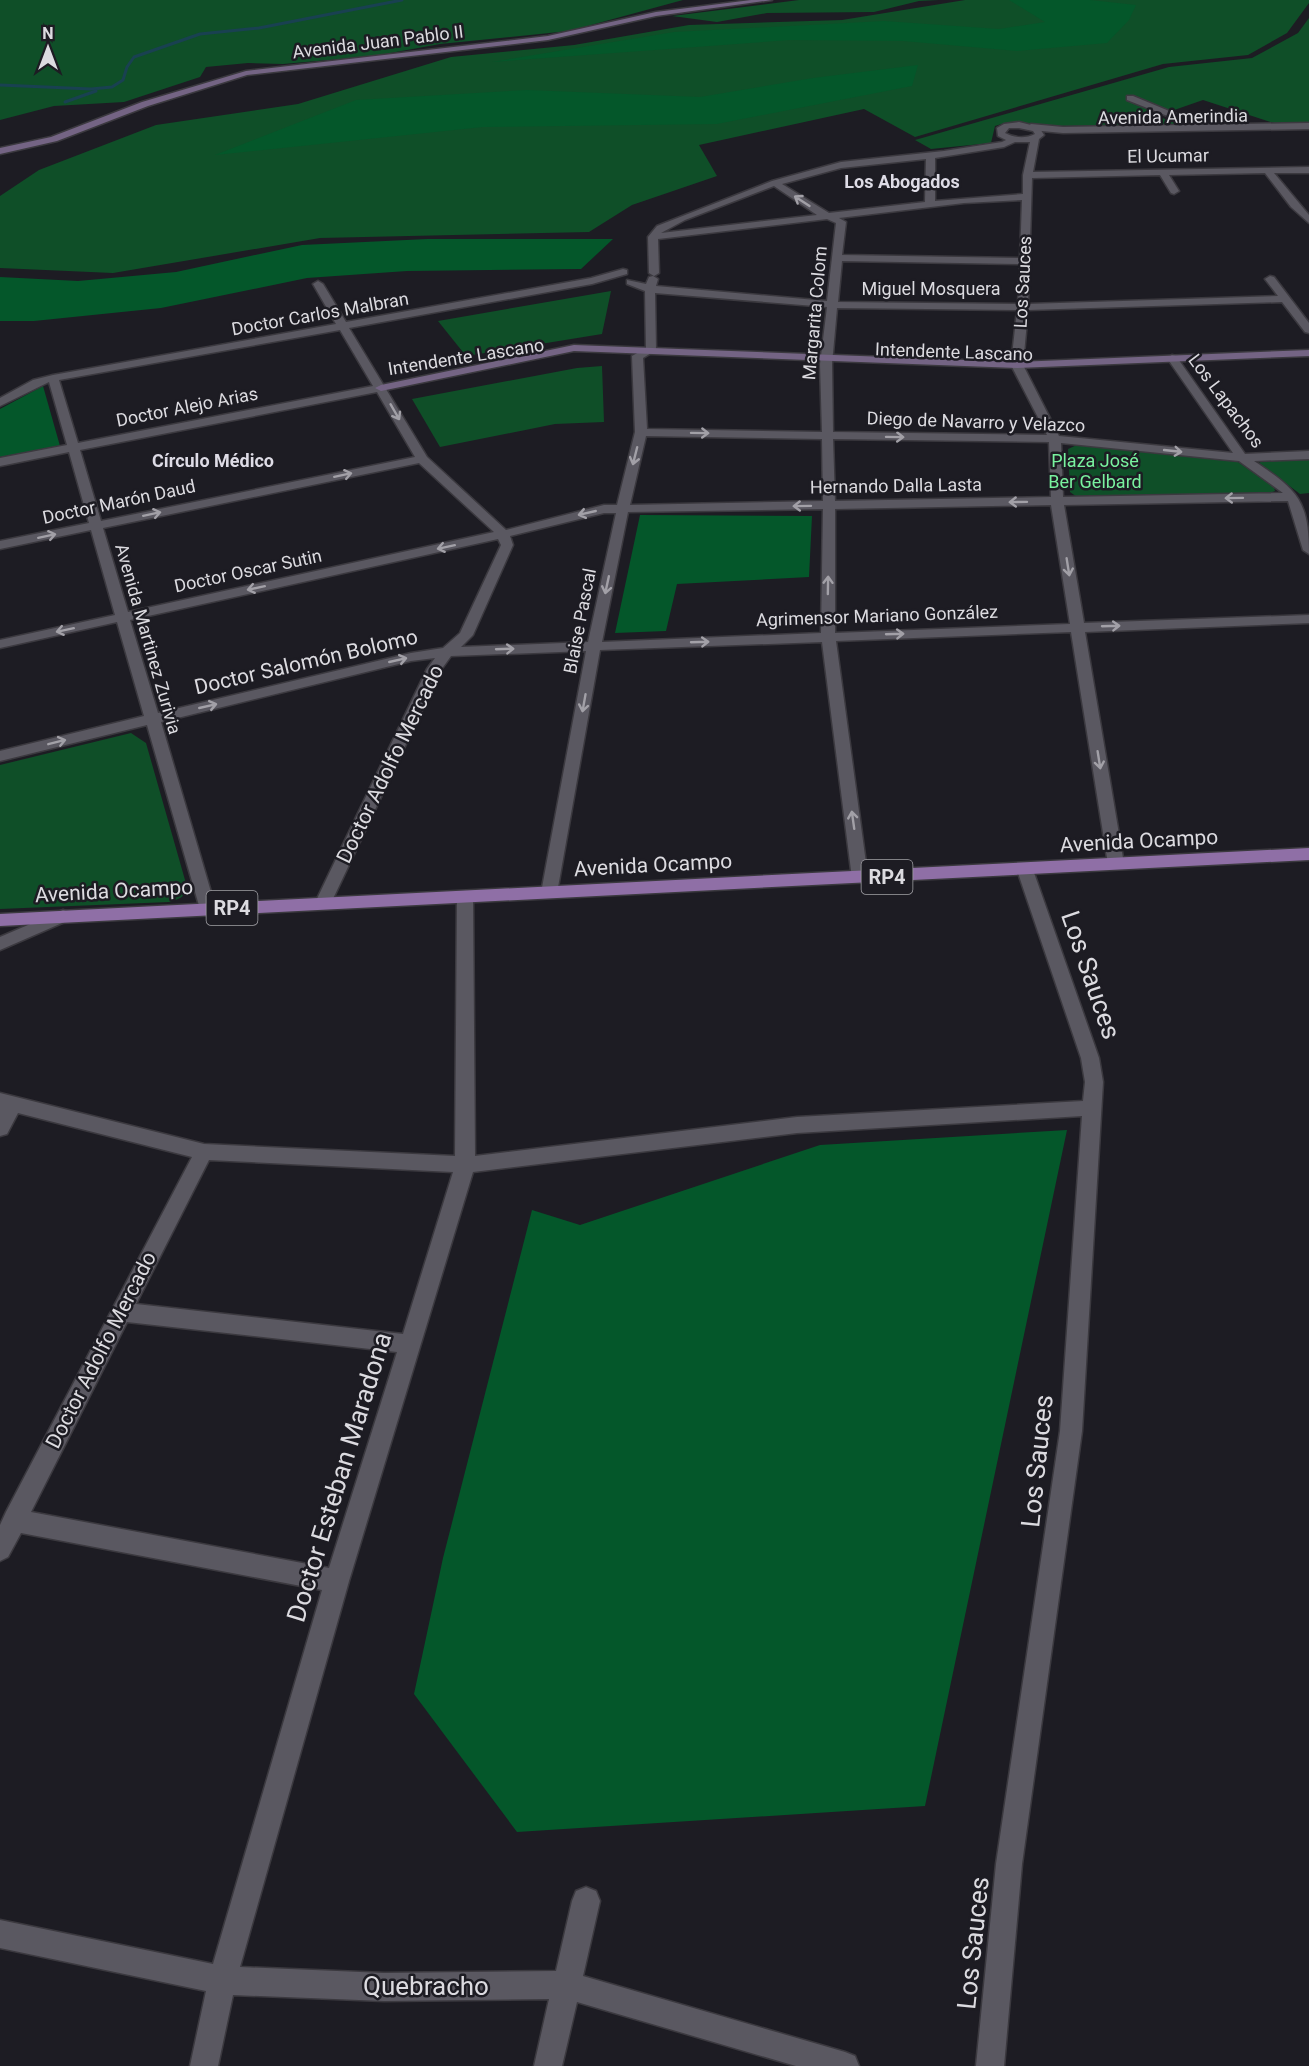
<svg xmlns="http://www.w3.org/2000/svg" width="1309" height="2066" viewBox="0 0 1309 2066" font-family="Roboto,sans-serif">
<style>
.green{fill:#0f4f28}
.forest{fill:#04572a}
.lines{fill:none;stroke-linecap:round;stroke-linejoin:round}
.stream{stroke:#194151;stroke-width:3}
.minor-casing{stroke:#3b393f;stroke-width:3}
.tertiary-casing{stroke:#3b393f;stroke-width:3}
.secondary-casing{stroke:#3b393f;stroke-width:3}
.primary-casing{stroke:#3b393f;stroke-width:3}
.minor{fill:#5a5861;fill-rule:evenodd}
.tertiary{fill:#5a5861;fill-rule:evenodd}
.secondary{fill:#746484;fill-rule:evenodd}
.primary{fill:#8f6fa6;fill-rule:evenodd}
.oneway{stroke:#a2a0a7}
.labels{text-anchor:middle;stroke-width:5;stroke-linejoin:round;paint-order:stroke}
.far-street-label{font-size:18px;fill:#dcdbe0;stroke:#1d1c23}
.far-neighbourhood-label{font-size:18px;font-weight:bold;fill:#dedce6;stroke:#1d1c23}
.far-park-label{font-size:18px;fill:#79f29f;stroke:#1d1c23}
.shield{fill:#1d1c23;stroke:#a3a2a7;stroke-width:1.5}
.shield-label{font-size:20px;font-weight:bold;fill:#dcdbe0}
.street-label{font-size:21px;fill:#dcdbe0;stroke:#1d1c23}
.near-street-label{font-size:26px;fill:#dcdbe0;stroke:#1d1c23}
</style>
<rect width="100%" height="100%" fill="#1d1c23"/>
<g class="green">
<polygon points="0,0 683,0 569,31 440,44 374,56 283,64 248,63 206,67 200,77 124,102 54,106 0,120"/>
<polygon points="799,0 939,0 919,1 874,12 767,13 717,22 672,16"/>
<polygon points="965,0 1309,0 1309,3 1287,33 1248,55 1163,64 915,137 864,109 699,145 717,176 632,205 589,232 320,238 113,273 0,268 0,196 39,170 156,125 298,104 451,57 574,45 689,25 842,20"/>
<polygon points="1309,18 1309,123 1277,124 1203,100 1157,116 1181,125 1046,126 1008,122 995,126 991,143 931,149 915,140 1169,67 1252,58 1298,33"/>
<polygon points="611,291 602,334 466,356 438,321"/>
<polygon points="602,366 604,422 555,424 440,447 412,399 577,368"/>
<polygon points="1077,445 1238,462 1274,487 1275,491 1270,493 1077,497 1070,492 1068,449"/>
<polygon points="1309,459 1309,493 1300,494 1259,463 1262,461"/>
<path d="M 131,733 L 146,743 L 187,887 C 185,898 179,899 169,902 L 0,909 L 0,765 Z"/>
</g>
<g class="forest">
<polygon points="1009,0 1090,0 1136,5 1129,20 1107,43 1017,51 903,41 790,40 492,62 674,32 884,21 999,29 1045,22"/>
<polygon points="918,65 912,86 717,124 483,127 215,155 356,100 527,90 700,97 813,78"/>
<polygon points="427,239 613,239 581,269 407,271 307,278 161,308 34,321 0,321 0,277 78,281 176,272 302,245"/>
<polygon points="43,386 60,446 0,457 0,409"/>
<polygon points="640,515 812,516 809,577 677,584 666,631 615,633"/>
<polygon points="1067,1130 925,1806 517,1832 414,1694 443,1558 532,1210 580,1225 820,1145"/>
</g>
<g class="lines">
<g class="stream">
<polyline points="0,85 91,89 112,87 123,80 127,67 134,57 200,34 259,28 402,0"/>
<polyline points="65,102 96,91"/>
</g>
<defs>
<g id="minor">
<polygon points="1127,96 1133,96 1210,128 1203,130 1127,100"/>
<path d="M 1019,122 L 1039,127 L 1044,135 L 1039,139 L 1033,172 L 1309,167 L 1309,173 L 1274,173 L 1309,215 L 1309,223 L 1291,207 L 1265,173 L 1169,175 L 1179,191 L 1174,194 L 1171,193 L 1160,175 L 1032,178 L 1028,304 L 1278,296 L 1265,279 L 1270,276 L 1274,277 L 1309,323 L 1309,333 L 1305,332 L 1282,302 L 1028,310 L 1023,365 L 1059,436 L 1233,453 L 1167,358 L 1172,355 L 1176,356 L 1245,454 L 1309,451 L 1309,459 L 1254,461 C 1297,490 1309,500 1309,554 L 1303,550 L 1288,501 L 1064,505 L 1084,623 L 1309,615 L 1309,623 L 1085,632 L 1124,864 L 1122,868 L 1110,868 L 1108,864 L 1071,632 L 836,641 L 868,878 L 866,882 L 854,882 L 852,878 L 822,642 L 600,650 L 557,893 L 555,897 L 543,897 L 541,893 L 586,651 L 451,656 L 441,670 L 331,903 L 329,907 L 317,907 L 315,903 L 427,669 L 435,658 L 411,661 L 161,722 L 216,909 L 214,913 L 202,913 L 200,909 L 147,725 L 0,761 L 0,751 L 144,716 L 117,622 L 0,648 L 0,640 L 115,615 L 91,530 L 0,549 L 0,541 L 89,523 L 69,452 L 0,466 L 0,458 L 67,445 L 49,382 L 0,406 L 0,398 L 33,380 L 53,375 L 336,324 L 313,284 L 318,281 L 323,284 L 346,322 L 591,278 L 623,269 L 627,270 L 627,274 L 592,284 L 349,328 L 427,457 L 506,530 L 604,505 L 617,505 L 635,432 L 632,356 L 646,348 L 645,291 L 627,284 L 627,280 L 646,284 L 649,277 L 653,276 L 658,279 L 656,286 L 827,301 L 836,223 L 827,219 L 658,239 L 659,273 L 654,276 L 649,273 L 648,237 L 657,226 L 772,181 L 841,162 L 944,151 L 1002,142 L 1006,140 L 998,136 L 997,128 L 1004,124 ZM 1009,128 L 1019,128 L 1033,131 L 1035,134 C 1025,139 1015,138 1005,133 ZM 1015,142 L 1030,142 L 1023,175 L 1023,194 L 935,201 L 935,158 L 1004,147 ZM 926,159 L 925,202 L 829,213 L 782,184 L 841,168 ZM 774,186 L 817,215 L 661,233 L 685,220 ZM 1022,200 L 1020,258 L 842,255 L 846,222 L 839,218 L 964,203 ZM 842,261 L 1020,264 L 1018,304 L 838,302 ZM 655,293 L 827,307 L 820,364 L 822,432 L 647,429 L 643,358 L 656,350 ZM 837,308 L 1017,310 L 1011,365 L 1047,435 L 833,432 L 832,364 ZM 340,330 L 373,386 L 78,443 L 59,380 ZM 377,392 L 415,457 L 101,521 L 80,450 ZM 646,436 L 822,439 L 823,501 L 630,505 ZM 833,439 L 1049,442 L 1051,497 L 835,501 ZM 1061,443 L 1239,461 L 1283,493 L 1063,497 ZM 419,463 L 494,532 L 128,612 L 103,528 ZM 1051,505 L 1070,624 L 835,633 L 835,509 ZM 823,509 L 821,633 L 602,642 L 628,512 ZM 604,513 L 616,513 L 588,642 L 461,647 L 473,635 L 513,545 L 510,536 ZM 498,539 L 501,545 L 460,633 L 443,648 L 411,653 L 158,713 L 130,620 Z"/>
<path d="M 1025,864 L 1031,866 L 1033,870 L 1099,1058 L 1103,1082 L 1082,1431 L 1022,1864 L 1004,2066 L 976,2066 L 996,1864 L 1060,1431 L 1082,1116 L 797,1133 L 473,1172 L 349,1581 L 240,1967 L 384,1973 L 556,1971 L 572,1901 L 576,1891 L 586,1887 L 596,1891 L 600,1901 L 583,1976 L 845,2052 L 855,2056 L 859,2066 L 796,2066 L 577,2002 L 562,2066 L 534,2066 L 549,1999 L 384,2001 L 233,1995 L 218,2066 L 190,2066 L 206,1991 L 0,1948 L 0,1920 L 213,1964 L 322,1590 L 21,1533 L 8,1557 L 0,1561 L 0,1525 L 6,1512 L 192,1157 L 18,1113 L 7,1134 L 0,1136 L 0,1093 L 204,1144 L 455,1156 L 457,897 L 459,893 L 471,893 L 473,897 L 475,1156 L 797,1117 L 1083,1101 L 1085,1082 L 1081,1058 L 1017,870 L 1019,866 ZM 209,1160 L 453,1172 L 403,1334 L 136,1304 ZM 127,1322 L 397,1352 L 329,1568 L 31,1512 Z"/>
</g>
<g id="tertiary">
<polygon points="1309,123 1309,129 1063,133 1031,130 1027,127 1031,124 1063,127"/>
<polygon points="63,910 69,912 71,916 69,920 0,950 0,937"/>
</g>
<g id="secondary">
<polygon points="751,0 772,0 656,16 548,40 247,75 148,106 57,141 0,154 0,148 51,137 142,102 246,71 548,36 656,12"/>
<polygon points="574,345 1017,362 1309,350 1309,356 1017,368 574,351 381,391 375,388 381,385"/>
</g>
<polygon id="primary" points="1309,848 1309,860 0,926 0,914"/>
</defs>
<use href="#minor" class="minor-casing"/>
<use href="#tertiary" class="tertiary-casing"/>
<use href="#secondary" class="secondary-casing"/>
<use href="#primary" class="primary-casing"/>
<use href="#minor" class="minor"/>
<use href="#tertiary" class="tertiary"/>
<use href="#secondary" class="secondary"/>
<use href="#primary" class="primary"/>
</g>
<defs><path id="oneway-shaft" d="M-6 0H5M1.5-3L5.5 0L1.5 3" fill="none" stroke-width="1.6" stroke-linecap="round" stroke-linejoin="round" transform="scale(1.5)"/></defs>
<g class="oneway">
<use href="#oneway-shaft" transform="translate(802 201) rotate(-147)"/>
<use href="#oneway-shaft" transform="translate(395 412) rotate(60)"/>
<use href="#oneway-shaft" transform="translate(700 433) rotate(1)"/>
<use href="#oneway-shaft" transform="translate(895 437) rotate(1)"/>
<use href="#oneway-shaft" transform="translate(1173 451) rotate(6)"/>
<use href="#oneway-shaft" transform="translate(635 456) rotate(104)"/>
<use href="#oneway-shaft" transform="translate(343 475) rotate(-12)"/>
<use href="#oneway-shaft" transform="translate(1234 498) rotate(179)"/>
<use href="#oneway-shaft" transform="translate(1018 502) rotate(179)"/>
<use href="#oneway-shaft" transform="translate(802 506) rotate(179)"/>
<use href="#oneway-shaft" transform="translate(587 513) rotate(167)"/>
<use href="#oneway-shaft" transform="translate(152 514) rotate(-12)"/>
<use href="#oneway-shaft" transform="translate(47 536) rotate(-12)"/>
<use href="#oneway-shaft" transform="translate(446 547) rotate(168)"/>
<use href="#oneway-shaft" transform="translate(1068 567) rotate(81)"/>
<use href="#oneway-shaft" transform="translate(607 585) rotate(102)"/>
<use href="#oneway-shaft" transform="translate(828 585) rotate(-89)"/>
<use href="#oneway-shaft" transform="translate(256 588) rotate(168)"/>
<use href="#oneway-shaft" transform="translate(1111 626) rotate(-2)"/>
<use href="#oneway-shaft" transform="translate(65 630) rotate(168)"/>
<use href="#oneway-shaft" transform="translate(895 634) rotate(-2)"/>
<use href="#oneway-shaft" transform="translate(700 642) rotate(-2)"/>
<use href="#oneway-shaft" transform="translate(505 649) rotate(-2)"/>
<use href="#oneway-shaft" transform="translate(398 660) rotate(-13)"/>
<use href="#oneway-shaft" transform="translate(584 703) rotate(100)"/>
<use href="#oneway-shaft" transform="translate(208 706) rotate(-13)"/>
<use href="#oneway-shaft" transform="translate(57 742) rotate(-14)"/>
<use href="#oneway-shaft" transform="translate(1099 760) rotate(81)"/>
<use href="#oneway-shaft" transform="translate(853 820) rotate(-98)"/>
</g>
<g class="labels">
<g class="far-street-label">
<text transform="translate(378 42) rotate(-7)" y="6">Avenida Juan Pablo II</text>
<text transform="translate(1173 117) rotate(-1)" y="6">Avenida Amerindia</text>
<text transform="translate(1168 156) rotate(-1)" y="6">El Ucumar</text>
<text transform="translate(1023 282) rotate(-87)" y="6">Los Sauces</text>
<text x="931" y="295">Miguel Mosquera</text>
<text transform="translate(815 313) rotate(-85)" y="6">Margarita Colom</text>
<text transform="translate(320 314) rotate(-10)" y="6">Doctor Carlos Malbran</text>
<text transform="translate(954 352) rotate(2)" y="6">Intendente Lascano</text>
<text transform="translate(466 357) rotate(-9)" y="6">Intendente Lascano</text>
<text transform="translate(1226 401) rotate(53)" y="6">Los Lapachos</text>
<text transform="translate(187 407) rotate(-11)" y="6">Doctor Alejo Arias</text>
<text transform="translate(976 422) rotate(2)" y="6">Diego de Navarro y Velazco</text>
<text transform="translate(896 486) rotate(-1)" y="6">Hernando Dalla Lasta</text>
<text transform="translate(119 502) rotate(-12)" y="6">Doctor Marón Daud</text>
<text transform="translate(248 571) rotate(-12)" y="6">Doctor Oscar Sutin</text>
<text transform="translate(877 616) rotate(-2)" y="6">Agrimensor Mariano González</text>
<text transform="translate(580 621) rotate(-79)" y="6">Blaise Pascal</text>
<text transform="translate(148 639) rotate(74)" y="6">Avenida Martinez Zurivia</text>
</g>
<g class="far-neighbourhood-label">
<text x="902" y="188">Los Abogados</text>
<text x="213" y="467">Círculo Médico</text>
</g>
<g class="far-park-label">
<text x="1095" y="467">Plaza José<tspan x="1095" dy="21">Ber Gelbard</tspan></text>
</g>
<g class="shield">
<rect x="861.5" y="860" width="51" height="34" rx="4.5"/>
<rect x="206.5" y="891" width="51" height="34" rx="4.5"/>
</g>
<g class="shield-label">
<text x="887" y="884">RP4</text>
<text x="232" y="915">RP4</text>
</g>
<g class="street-label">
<text transform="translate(306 662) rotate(-13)" y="7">Doctor Salomón Bolomo</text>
<text transform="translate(390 764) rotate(-64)" y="7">Doctor Adolfo Mercado</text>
<text transform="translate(1139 841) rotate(-3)" y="7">Avenida Ocampo</text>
<text transform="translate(653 865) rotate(-3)" y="7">Avenida Ocampo</text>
<text transform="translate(114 891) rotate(-3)" y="7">Avenida Ocampo</text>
<text transform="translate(101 1350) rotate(-63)" y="7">Doctor Adolfo Mercado</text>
</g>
<g class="near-street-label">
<text transform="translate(1091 975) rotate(71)" y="9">Los Sauces</text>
<text transform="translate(1037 1461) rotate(-84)" y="9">Los Sauces</text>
<text transform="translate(339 1477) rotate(-73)" y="9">Doctor Esteban Maradona</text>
<text transform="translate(973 1943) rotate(-84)" y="9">Los Sauces</text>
<text x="426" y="1995">Quebracho</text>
</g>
</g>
<g transform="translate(48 48)" stroke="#1d1c23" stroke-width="4.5" paint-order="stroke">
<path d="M0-4.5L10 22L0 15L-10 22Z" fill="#dcdbe0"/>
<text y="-9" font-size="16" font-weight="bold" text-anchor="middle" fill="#dcdbe0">N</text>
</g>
</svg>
